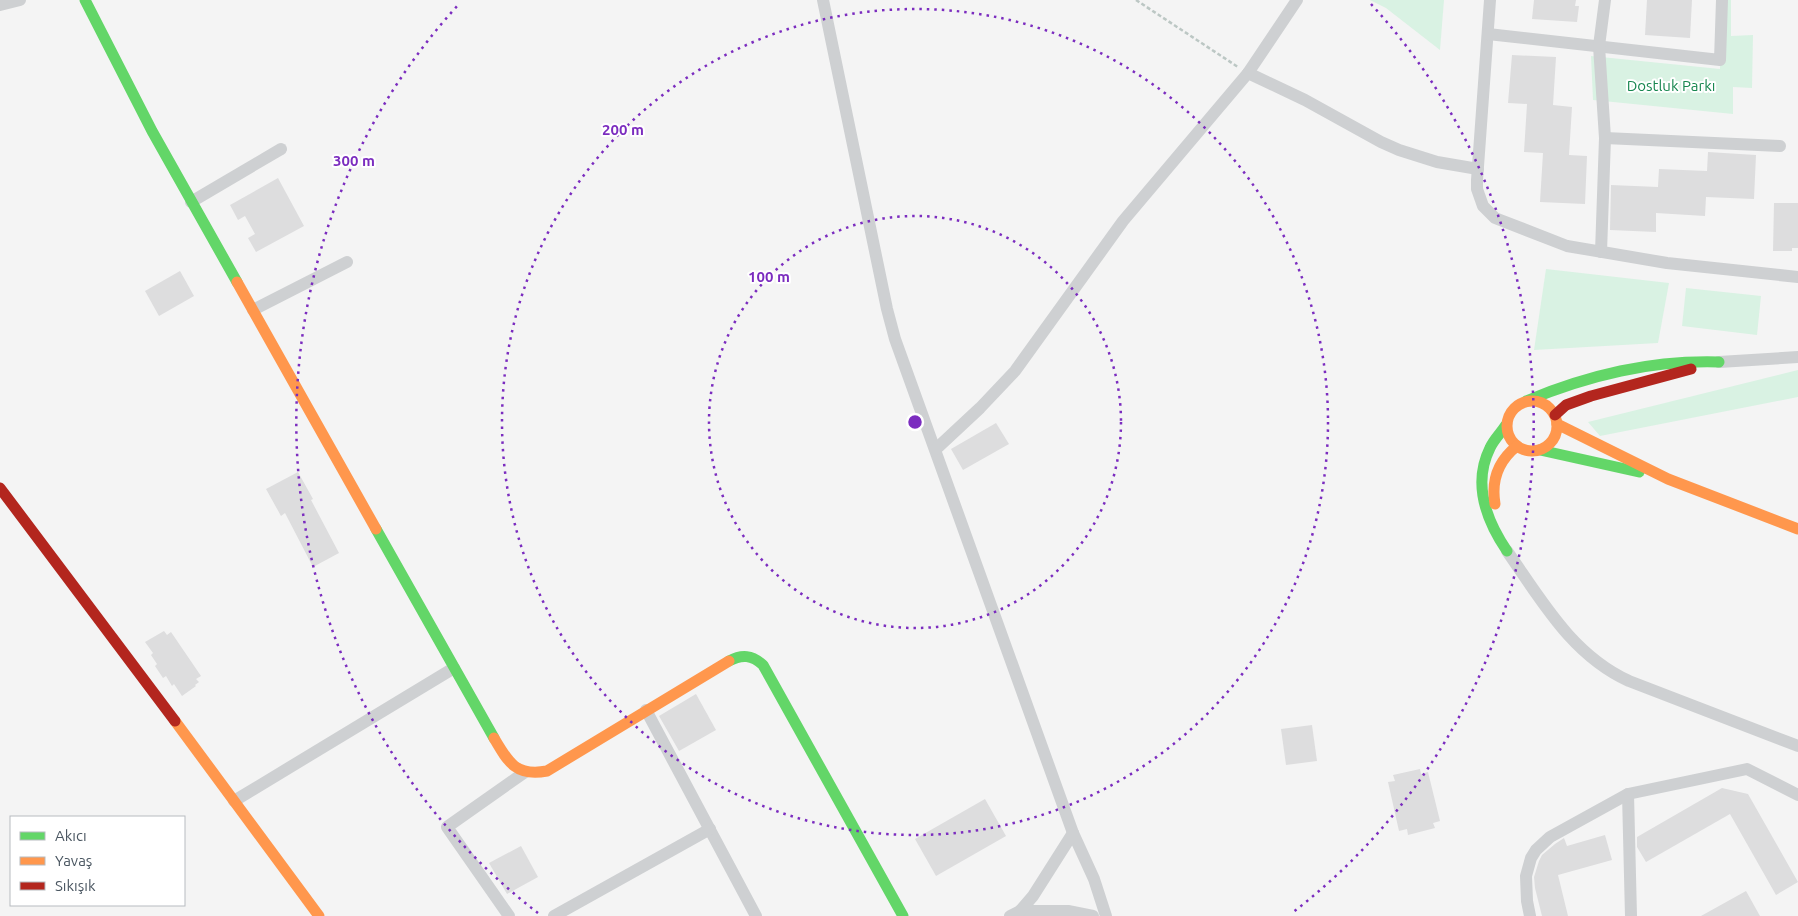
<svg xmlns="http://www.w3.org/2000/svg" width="1798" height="916" viewBox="0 0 1798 916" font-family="Ubuntu,sans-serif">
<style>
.green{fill:#d9f2e3}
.building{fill:#ddddde}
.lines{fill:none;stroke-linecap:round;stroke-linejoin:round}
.path{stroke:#bcc7c4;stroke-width:2.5;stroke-dasharray:4 2.5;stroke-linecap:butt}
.street{stroke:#ced0d2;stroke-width:12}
.fast{stroke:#63d668;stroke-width:11}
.slow{stroke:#ff974d;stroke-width:11}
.jam{stroke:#b3261e;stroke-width:11}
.ring{fill:none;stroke:#7b2cbf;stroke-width:2.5;stroke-dasharray:2.5 5}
.labels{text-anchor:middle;stroke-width:4;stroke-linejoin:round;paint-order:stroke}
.park-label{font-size:15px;fill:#17864f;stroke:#fff}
.centre{fill:#7b2cbf;stroke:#fff;stroke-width:2.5}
.ring-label{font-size:15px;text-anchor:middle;font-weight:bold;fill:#7b2cbf;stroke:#fff;stroke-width:4;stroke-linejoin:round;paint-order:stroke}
</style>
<rect width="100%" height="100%" fill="#f4f4f4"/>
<g class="green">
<polygon points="1370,0 1444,0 1440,50 1386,8"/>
<polygon points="1720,0 1731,0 1731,36 1753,35 1752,88 1733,87 1733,114 1593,100 1591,56 1720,69"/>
<polygon points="1546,269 1669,283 1658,343 1534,350"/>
<polygon points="1686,288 1761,296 1757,335 1682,326"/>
<polygon points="1798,370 1798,397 1600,436 1588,422"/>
</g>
<g class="building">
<polygon points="1534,0 1576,0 1575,6 1579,6 1577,22 1532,19"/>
<polygon points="1647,0 1692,0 1690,38 1645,35"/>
<polygon points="1512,55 1556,57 1553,105 1572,107 1569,155 1587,156 1585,204 1540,202 1543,153 1524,152 1527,104 1508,103"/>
<polygon points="1708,152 1756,155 1754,199 1706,197 1705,216 1656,213 1656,232 1610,230 1611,185 1658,187 1659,169 1707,171"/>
<polygon points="278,178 304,226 256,252 248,238 255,234 245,216 238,220 230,205"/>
<polygon points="1774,203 1798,203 1798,248 1792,248 1792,251 1773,251"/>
<polygon points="180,271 194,296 159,316 145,291"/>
<polygon points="996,423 1009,444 963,470 951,449"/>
<polygon points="298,472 313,499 311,500 339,553 313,567 285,513 281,516 266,489"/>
<polygon points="164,631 167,635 171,632 201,676 196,679 199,682 195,685 196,686 182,696 174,684 172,686 166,676 163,678 155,666 157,664 151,655 153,653 145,642"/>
<polygon points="696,694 716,730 679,751 659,716"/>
<polygon points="1312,725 1317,761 1286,765 1281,729"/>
<polygon points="1420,769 1421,774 1428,772 1440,821 1433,823 1435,828 1408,835 1407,829 1399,831 1388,782 1395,781 1393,775"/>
<polygon points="1722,788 1748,794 1798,882 1776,895 1730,814 1646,862 1637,847 1637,837"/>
<polygon points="985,799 1006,836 936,876 915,839"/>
<polygon points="1605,835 1612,860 1558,875 1568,916 1542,916 1535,888 1534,877 1539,861 1542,855 1555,844 1564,838 1567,846"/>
<polygon points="521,846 538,877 507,894 489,863"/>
<polygon points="1746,891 1760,916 1701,916"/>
</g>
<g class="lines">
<polyline class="path" points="1136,0 1238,67"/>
<g class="street">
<polyline points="823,0 887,309 895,339 1073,833 1094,879 1106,916"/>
<polyline points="1490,0 1477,180 1477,189 1483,206 1495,218 1567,246 1667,263 1798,277"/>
<polyline points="0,5 20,0"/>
<polyline points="1488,34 1720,60 1722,0"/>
<polyline points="1248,73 1297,0"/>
<polyline points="1605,138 1780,146"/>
<polyline points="191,202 281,149"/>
<polyline points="1601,252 1605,138 1599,46 1605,0"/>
<polyline points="253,310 347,262"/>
<polyline points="1719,362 1798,357"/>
<polyline points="936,449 980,408 1015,371 1123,221 1248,73 1305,100 1381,142 1399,150 1437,162 1478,169"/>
<path d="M 1507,551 C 1542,601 1572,655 1629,681 L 1798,746"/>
<polyline points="646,710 756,916"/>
<polyline points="1628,794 1631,916"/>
<polyline points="234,801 454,668"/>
<polyline points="1020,911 1068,911 1093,916"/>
<polyline points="509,916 447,827 525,772"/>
<polyline points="554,916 710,829"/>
<polyline points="1010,916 1020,911 1033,896 1073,833"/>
<polyline points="1530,916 1527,901 1526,876 1531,858 1536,850 1550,837 1628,794 1747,769 1798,795"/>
</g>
<g class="fast">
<polyline points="85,0 152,131 237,282"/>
<path d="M 1526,401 C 1589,375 1651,360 1719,362"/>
<path d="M 1506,425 C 1501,433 1494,439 1490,448 C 1472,484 1486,520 1507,551"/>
<polyline points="1540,450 1639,472"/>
<polyline points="376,529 494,738"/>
<path d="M 729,661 C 742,654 752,655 763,665 L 903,916"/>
</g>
<g class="slow">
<polyline points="237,282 376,529"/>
<circle cx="1532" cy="426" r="25"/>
<polyline points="1557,424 1668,479 1798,529"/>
<path d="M 1495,504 C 1491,480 1498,461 1517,446"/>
<polyline points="175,721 319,916"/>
<path d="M 494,738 C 508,762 516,777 547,771 L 729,661"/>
</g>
<g class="jam">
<polyline points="1555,415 1566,405 1591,396 1691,369"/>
<polyline points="0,488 175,721"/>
</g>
</g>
<g class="ring">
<circle cx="915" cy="422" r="206"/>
<circle cx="915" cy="422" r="413"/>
<path d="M538 913A619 619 0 0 1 459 4M1371 4A619 619 0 0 1 1292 913"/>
</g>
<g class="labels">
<g class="park-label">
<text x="1671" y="91">Dostluk Parkı</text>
</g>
</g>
<circle cx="915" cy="422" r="8" class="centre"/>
<g class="ring-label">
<text x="623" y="135">200 m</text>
<text x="354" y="166">300 m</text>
<text x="769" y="282">100 m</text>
</g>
<rect x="10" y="816" width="175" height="90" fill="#ffffff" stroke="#b7bbc0"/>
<rect x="20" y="832" width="25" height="8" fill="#63d668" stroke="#b7bbc0"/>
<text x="55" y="841" font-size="15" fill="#4a5661">Akıcı</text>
<rect x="20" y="857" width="25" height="8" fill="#ff974d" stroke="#b7bbc0"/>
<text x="55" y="866" font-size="15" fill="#4a5661">Yavaş</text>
<rect x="20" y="882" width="25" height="8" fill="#b3261e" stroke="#b7bbc0"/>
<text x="55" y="891" font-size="15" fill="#4a5661">Sıkışık</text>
</svg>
